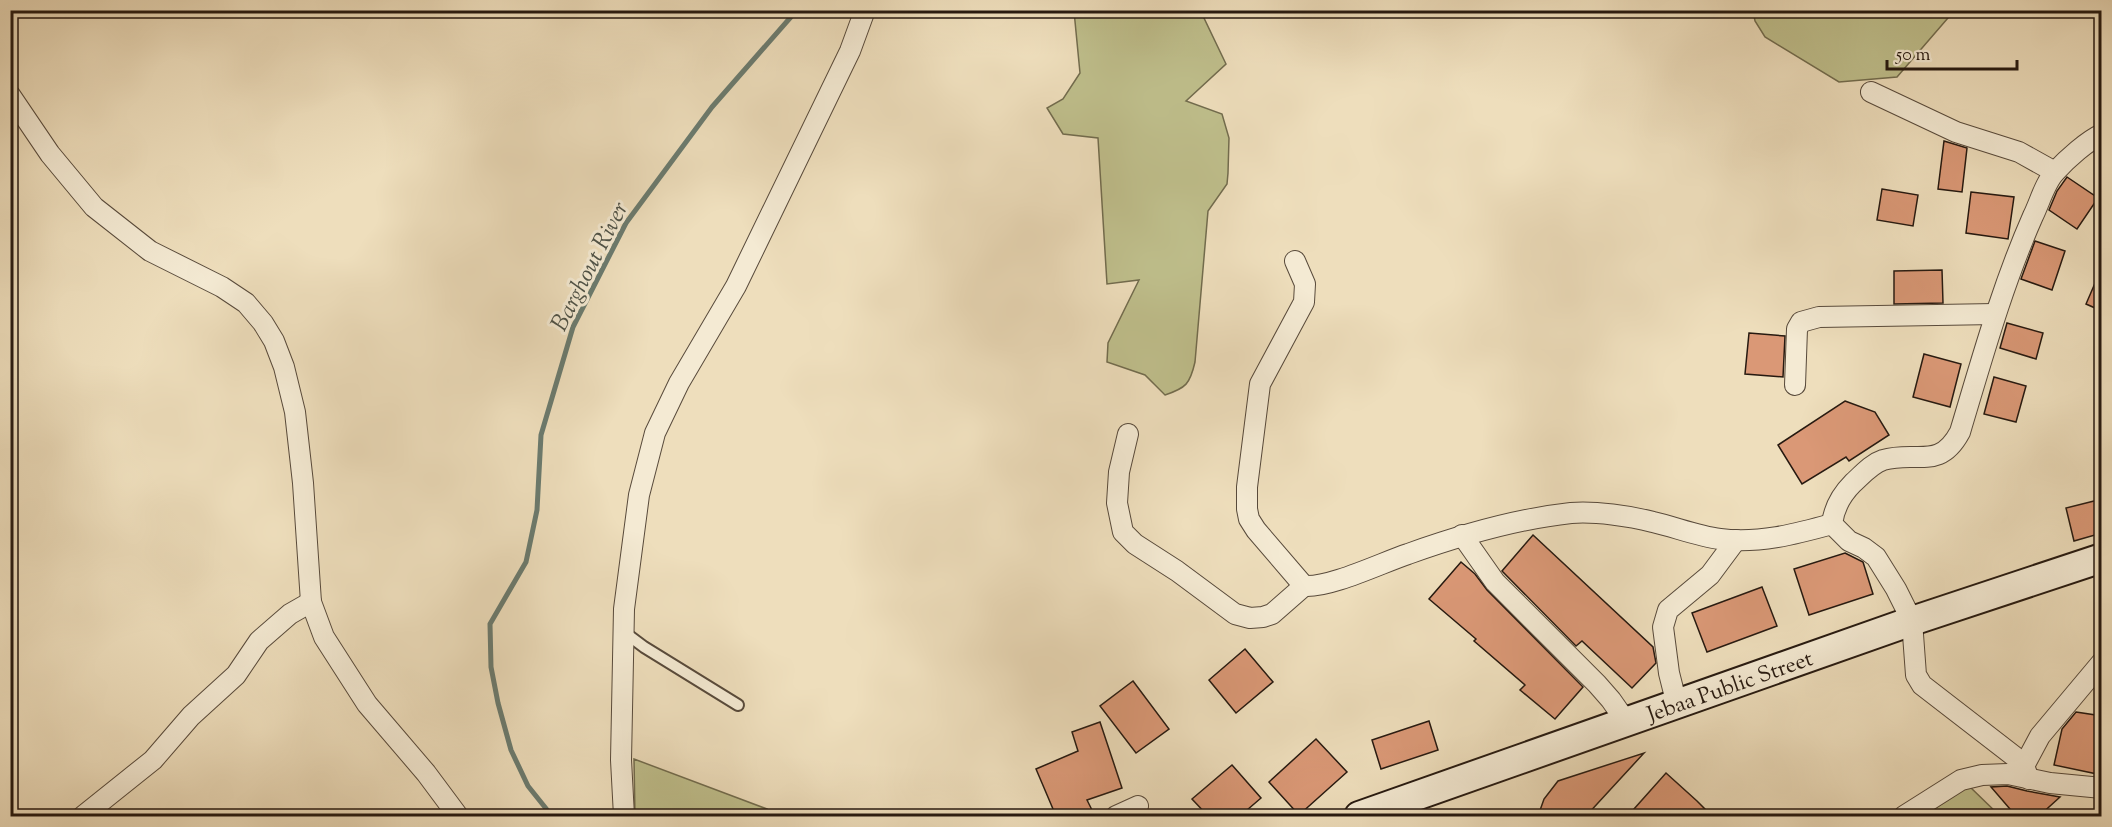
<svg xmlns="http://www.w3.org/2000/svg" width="2112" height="827" viewBox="0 0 2112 827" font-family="'Sorts Mill Goudy',serif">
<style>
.green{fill:#bfbf8c;stroke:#726c4e;stroke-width:1.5}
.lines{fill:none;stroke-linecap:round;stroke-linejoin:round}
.stream{stroke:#6b7b6f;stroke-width:5}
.building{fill:#da9876;stroke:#261910;stroke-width:1.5}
.service-casing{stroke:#584a3b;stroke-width:14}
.minor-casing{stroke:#584a3b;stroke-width:22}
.secondary-casing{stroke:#261910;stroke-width:32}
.service{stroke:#f4ead3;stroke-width:10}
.minor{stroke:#f4ead3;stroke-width:20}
.secondary{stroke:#f4ead3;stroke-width:28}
.labels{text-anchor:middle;stroke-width:6;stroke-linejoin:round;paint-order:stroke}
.street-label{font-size:22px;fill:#261910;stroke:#f4ead3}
.water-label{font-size:24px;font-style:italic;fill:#4e5247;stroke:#f4ead3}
</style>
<rect width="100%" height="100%" fill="#eedebc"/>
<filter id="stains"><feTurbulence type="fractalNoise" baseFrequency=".00333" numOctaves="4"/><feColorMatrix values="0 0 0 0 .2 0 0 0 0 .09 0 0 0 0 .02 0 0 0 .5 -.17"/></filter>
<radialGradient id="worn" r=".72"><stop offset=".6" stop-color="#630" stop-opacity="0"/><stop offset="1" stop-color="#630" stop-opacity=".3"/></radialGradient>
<g class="green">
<path d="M 1074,11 L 1204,11 L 1204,18 L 1226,64 L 1186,101 L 1222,114 L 1229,138 L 1228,173 L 1227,184 L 1208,211 L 1195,362 C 1190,384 1186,388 1165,395 L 1145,375 L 1107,362 L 1108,343 L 1139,280 L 1107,284 L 1098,138 L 1063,134 L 1047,108 L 1063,99 L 1080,73 Z"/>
<polygon points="1753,11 1753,10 1954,11 1897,77 1839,82 1765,37 1755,21"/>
<polygon points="634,759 767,809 775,816 635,816"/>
<polygon points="1969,786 2000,816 1923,816"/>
</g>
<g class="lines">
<polyline class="stream" points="552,816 528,786 511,750 498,703 491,667 490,624 526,562 537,510 541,435 573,327 626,223 712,107 797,10"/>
</g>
<g class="building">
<polygon points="1944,141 1967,148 1962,192 1938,189"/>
<polygon points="2067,177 2098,198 2077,229 2049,210 2057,191"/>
<polygon points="1882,189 1918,195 1913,226 1877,220"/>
<polygon points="1971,192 2014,197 2008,239 1966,233"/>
<polygon points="2035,241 2065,251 2052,290 2021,279"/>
<polygon points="2102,267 2102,311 2086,304"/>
<polygon points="1942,270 1943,303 1894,304 1894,271"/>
<polygon points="2007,323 2043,333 2036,359 2000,348"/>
<polygon points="1749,333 1785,336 1783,377 1745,374"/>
<polygon points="1924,354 1961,364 1950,407 1913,397"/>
<polygon points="1994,377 2026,386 2016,422 1984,414"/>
<polygon points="1845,401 1875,412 1889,435 1849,461 1846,457 1802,484 1778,445"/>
<polygon points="2102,499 2102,533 2074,541 2066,508"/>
<polygon points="1533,535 1653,647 1656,663 1632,688 1582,641 1576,646 1502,571"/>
<polygon points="1845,553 1863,562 1873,594 1809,615 1794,569"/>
<polygon points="1461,562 1475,574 1487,590 1583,687 1555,719 1520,690 1525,685 1474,641 1476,639 1429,599"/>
<polygon points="1762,587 1777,626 1707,652 1692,613"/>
<polygon points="1245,649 1273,682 1236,713 1209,680"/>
<polygon points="1133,681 1169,729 1136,753 1100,706"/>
<polygon points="2076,712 2102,716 2102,775 2054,765 2062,729"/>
<polygon points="1429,721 1438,750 1381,769 1372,740"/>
<polygon points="1100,722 1122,788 1087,800 1093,812 1083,816 1056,816 1036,769 1078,751 1072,732"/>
<polygon points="1316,739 1347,772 1299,815 1269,782"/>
<polygon points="1644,753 1586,816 1538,816 1544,799 1558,781"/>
<polygon points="1232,765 1261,798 1240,816 1208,816 1192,799"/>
<polygon points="1666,773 1697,801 1712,816 1642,816 1634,809"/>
<polygon points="2007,786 2027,791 2060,797 2039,816 2016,816 1991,787"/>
</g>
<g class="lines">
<defs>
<polyline id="service" points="624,632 644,647 738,705"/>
<g id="minor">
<polyline points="1871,92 1956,132 2019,152 2055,172"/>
<polyline points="10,95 50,154 94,207 150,251 222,287 246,303 263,323 274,341 284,367 295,412 303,483 311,602 324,637 367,704 426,773 458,816"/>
<path d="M 1295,261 L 1305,284 L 1304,302 L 1260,384 L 1247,487 L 1247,509 L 1249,519 L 1256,530 L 1304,586 C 1330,588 1381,563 1408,554 C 1461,535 1515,519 1571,513 C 1595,511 1630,516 1653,522 C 1675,527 1697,536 1720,539 C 1758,544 1796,534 1832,524"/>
<polyline points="1795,385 1797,329 1801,322 1819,317 1995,314"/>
<polyline points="1128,434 1119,472 1117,503 1123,532 1135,544 1177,571 1235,614 1250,618 1263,617 1272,614 1304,586"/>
<polyline points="1462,535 1495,582 1597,684 1611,700 1627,723"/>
<polyline points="1677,705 1669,673 1663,627 1668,610 1710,575 1736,540"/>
<polyline points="2024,766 2040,736 2102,662"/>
<path d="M 2029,779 L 2024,766 L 2019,760 L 1922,685 L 1916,675 L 1912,621 L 1896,589 L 1876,557 L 1864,548 L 1849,541 L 1832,524 C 1834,507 1841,495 1853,483 C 1862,475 1871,464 1883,460 C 1917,450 1939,471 1960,432 C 1982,359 2002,286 2033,216 C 2040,202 2045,182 2056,171 C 2067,159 2087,141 2102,134"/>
<polyline points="83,816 153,760 191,716 236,675 259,641 290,614 311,602"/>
<polyline points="624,816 621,760 624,609 639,495 655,433 679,383 736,286 850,51 865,10"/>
<polyline points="1116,816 1138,806"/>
<polyline points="1904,816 1961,780 1982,775 2008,774 2050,783 2102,788"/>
</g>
<g id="secondary">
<path id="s1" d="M 1359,816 L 1912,621 L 2102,558"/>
</g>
</defs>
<use href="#service" class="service-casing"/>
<use href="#minor" class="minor-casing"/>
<use href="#secondary" class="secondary-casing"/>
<use href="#service" class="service"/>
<use href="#minor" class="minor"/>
<use href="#secondary" class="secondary"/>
</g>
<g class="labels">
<g class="street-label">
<text dy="8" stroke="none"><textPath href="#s1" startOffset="393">Jebaa Public Street</textPath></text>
</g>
<g class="water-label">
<text transform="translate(589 266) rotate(-63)" y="8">Barghout River</text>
</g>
</g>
<rect width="2112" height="827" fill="none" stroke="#eedebc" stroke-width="36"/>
<rect x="12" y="12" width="2088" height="803" fill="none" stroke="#261910" stroke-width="3"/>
<rect x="18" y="18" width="2076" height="791" fill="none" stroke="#261910" stroke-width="1.5"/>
<path d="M1887 60v9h130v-9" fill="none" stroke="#261910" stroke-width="3"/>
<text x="1896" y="60" font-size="18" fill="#261910" stroke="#f4ead3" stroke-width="4.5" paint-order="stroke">50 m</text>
<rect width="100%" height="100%" filter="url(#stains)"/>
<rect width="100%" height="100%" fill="url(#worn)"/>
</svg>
